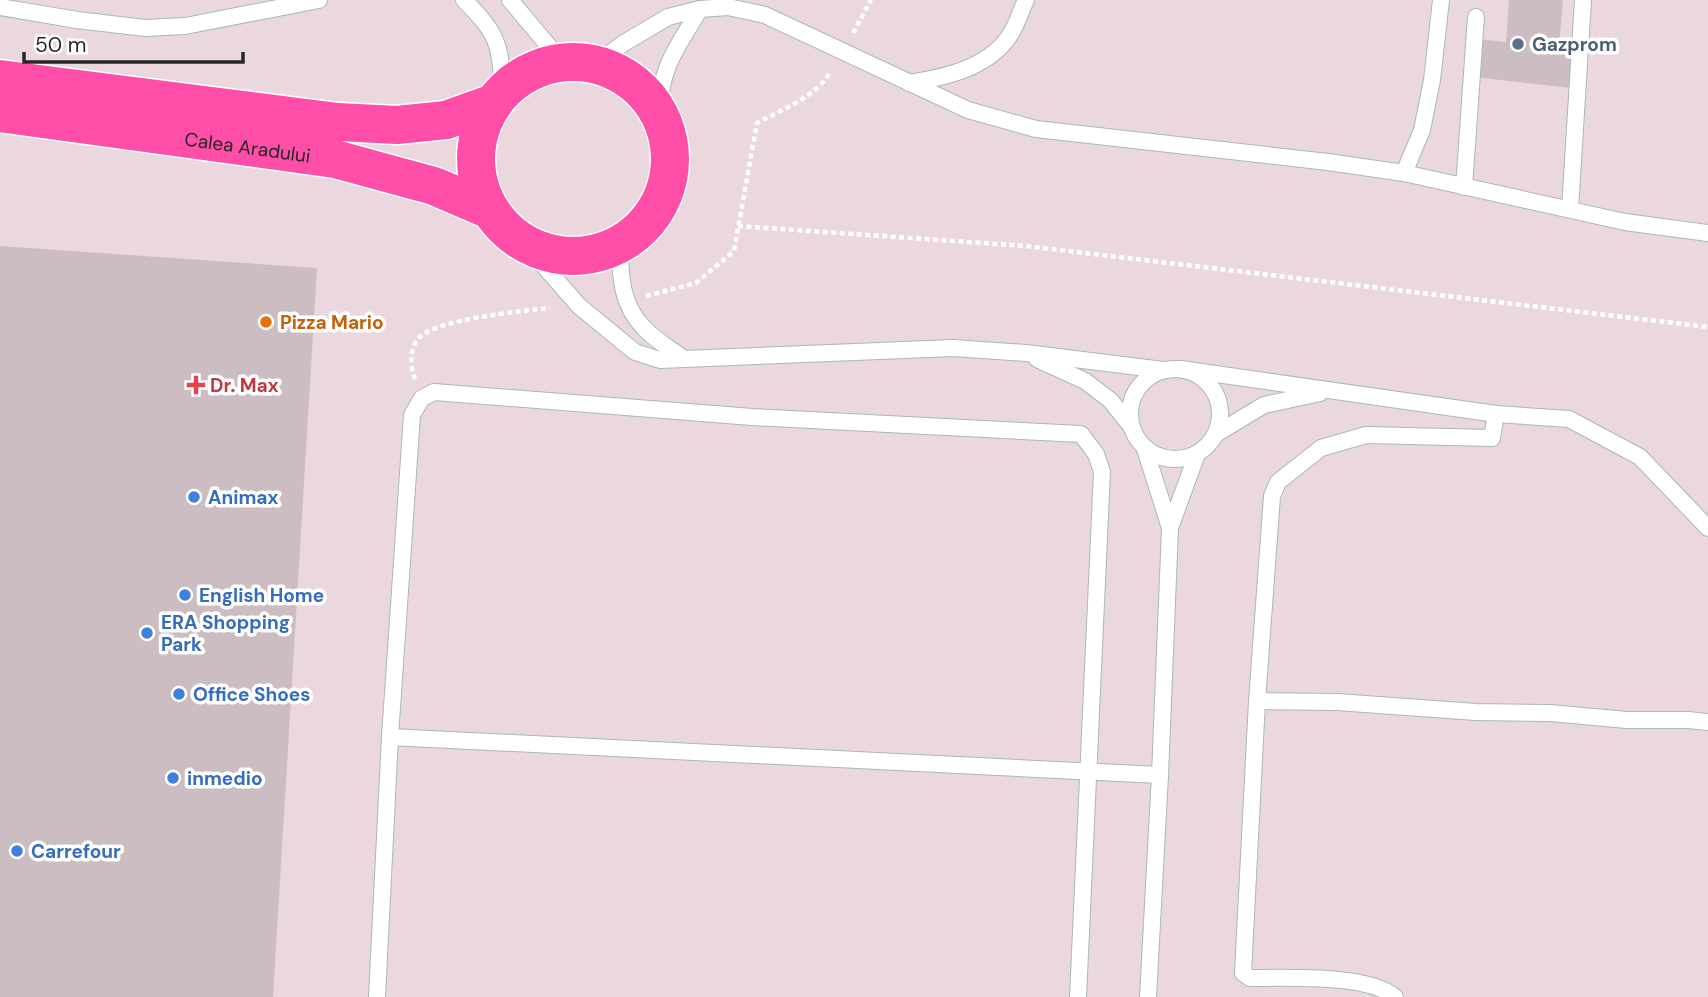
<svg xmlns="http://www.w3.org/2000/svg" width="1708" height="997" viewBox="0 0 1708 997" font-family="'DM Sans',sans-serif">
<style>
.building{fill:#ccbdc2}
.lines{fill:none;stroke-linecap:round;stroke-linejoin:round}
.lane-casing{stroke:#a8b9b7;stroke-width:18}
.highway-casing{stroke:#fff;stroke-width:41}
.path{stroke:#fff;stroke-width:4.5;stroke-dasharray:5 3.5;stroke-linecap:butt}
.lane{stroke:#fff;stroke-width:16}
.highway{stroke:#ff4ea7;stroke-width:38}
.service-dot{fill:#5c6f8a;stroke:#fff;stroke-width:2.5}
.food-dot{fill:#e8710a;stroke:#fff;stroke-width:2.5}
.health-dot{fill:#e0444e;stroke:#fff;stroke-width:2.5}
.shop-dot{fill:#3f7fe0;stroke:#fff;stroke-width:2.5}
.labels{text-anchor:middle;stroke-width:7;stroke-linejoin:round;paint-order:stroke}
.service-label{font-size:19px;font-weight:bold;fill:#4e5e75;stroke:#fff;text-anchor:start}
.street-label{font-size:19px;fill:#272727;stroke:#fff}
.food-label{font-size:19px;font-weight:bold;fill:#c56008;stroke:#fff;text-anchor:start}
.health-label{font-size:19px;font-weight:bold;fill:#be3a42;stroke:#fff;text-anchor:start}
.shop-label{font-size:19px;font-weight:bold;fill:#366cbe;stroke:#fff;text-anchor:start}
</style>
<rect width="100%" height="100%" fill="#ebd8df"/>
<g class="building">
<polygon points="1509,0 1563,0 1559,45 1575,47 1571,88 1474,77 1478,39 1506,42"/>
<polygon points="0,246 317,268 273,997 0,997"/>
</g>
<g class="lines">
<defs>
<g id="lane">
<path d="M 464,0 C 499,35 500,44 503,92"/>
<polyline points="510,0 562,62"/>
<polyline points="0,7 77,20 145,28 185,26 319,0"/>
<polyline points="595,64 624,43 668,17 700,9 728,7 765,15 968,110 1036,129 1328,162 1404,173 1625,222 1708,233"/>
<path d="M 909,83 C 947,77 993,67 1013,30 C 1018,21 1021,10 1026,0"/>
<path d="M 659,115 C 660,66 677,48 700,9"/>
<polyline points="1404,173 1422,130 1432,80 1441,0"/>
<polyline points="1464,187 1476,17"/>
<polyline points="1570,209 1583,0"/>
<polyline points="524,243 579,306 635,352 660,360 953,348 1026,353 1163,370"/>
<path d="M 620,245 C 620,275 621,305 644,328 C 655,340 671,349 684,359"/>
<polyline points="1037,359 1085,381 1110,400 1131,426"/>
<circle cx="1175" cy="414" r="45"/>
<polyline points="1181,369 1496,414 1569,419 1640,457 1708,528"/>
<polyline points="1216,434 1264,405 1320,393"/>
<polyline points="1145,449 1170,528"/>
<polyline points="1257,701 1337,702 1476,712 1550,713 1627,720 1688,720 1708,722"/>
<polyline points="390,737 1160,775"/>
<polyline points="377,997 390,737 412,415 422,398 434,392 752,417 1081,434 1096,454 1102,472 1078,997"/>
<polyline points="1148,997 1160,775 1170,528 1197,454"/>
<path d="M 1395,997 C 1369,974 1285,978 1250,978 L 1243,973 L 1257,701 L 1272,496 L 1278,482 L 1321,448 L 1366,435 L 1492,438 L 1496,414"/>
</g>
<g id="highway">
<circle cx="573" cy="159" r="97"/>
<polyline points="0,79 338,122 397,125 446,120 494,103"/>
<path id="s1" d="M 0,113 L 335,159 L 434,186 L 490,210"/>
</g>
</defs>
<use href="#lane" class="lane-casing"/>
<use href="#highway" class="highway-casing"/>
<g class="path">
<polyline points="853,33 871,0"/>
<polyline points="738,226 1026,246 1708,327"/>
<path d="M 646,296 L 696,283 L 734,251 L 757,123 C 783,109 816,97 831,71"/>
<path d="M 415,379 C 410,367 409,348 419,338 C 436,319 523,311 550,308"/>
</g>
<use href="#lane" class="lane"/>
<use href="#highway" class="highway"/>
</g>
<circle class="service-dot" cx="1518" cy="44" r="7"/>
<circle class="food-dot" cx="266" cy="322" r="7"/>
<path class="health-dot" d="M192.5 374.5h7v7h7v7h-7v7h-7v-7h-7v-7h7z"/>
<g class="shop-dot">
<circle cx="194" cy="497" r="7"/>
<circle cx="185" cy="595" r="7"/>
<circle cx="147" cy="633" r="7"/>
<circle cx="179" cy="694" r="7"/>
<circle cx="173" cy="778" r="7"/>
<circle cx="17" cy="851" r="7"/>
</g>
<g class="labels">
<g class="service-label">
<text x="1532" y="51">Gazprom</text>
</g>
<g class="street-label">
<text dy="7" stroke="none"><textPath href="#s1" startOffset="250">Calea Aradului</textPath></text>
</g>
<g class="food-label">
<text x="280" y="329">Pizza Mario</text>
</g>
<g class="health-label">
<text x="210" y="392">Dr. Max</text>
</g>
<g class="shop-label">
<text x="208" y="504">Animax</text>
<text x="199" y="602">English Home</text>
<text x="161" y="629">ERA Shopping<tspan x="161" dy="22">Park</tspan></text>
<text x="193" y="701">Office Shoes</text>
<text x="187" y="785">inmedio</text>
<text x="31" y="858">Carrefour</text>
</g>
</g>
<path d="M24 52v10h219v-10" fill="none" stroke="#272727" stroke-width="3.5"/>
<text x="35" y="52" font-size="21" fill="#272727" stroke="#ffffff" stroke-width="5" paint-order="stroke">50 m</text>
</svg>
